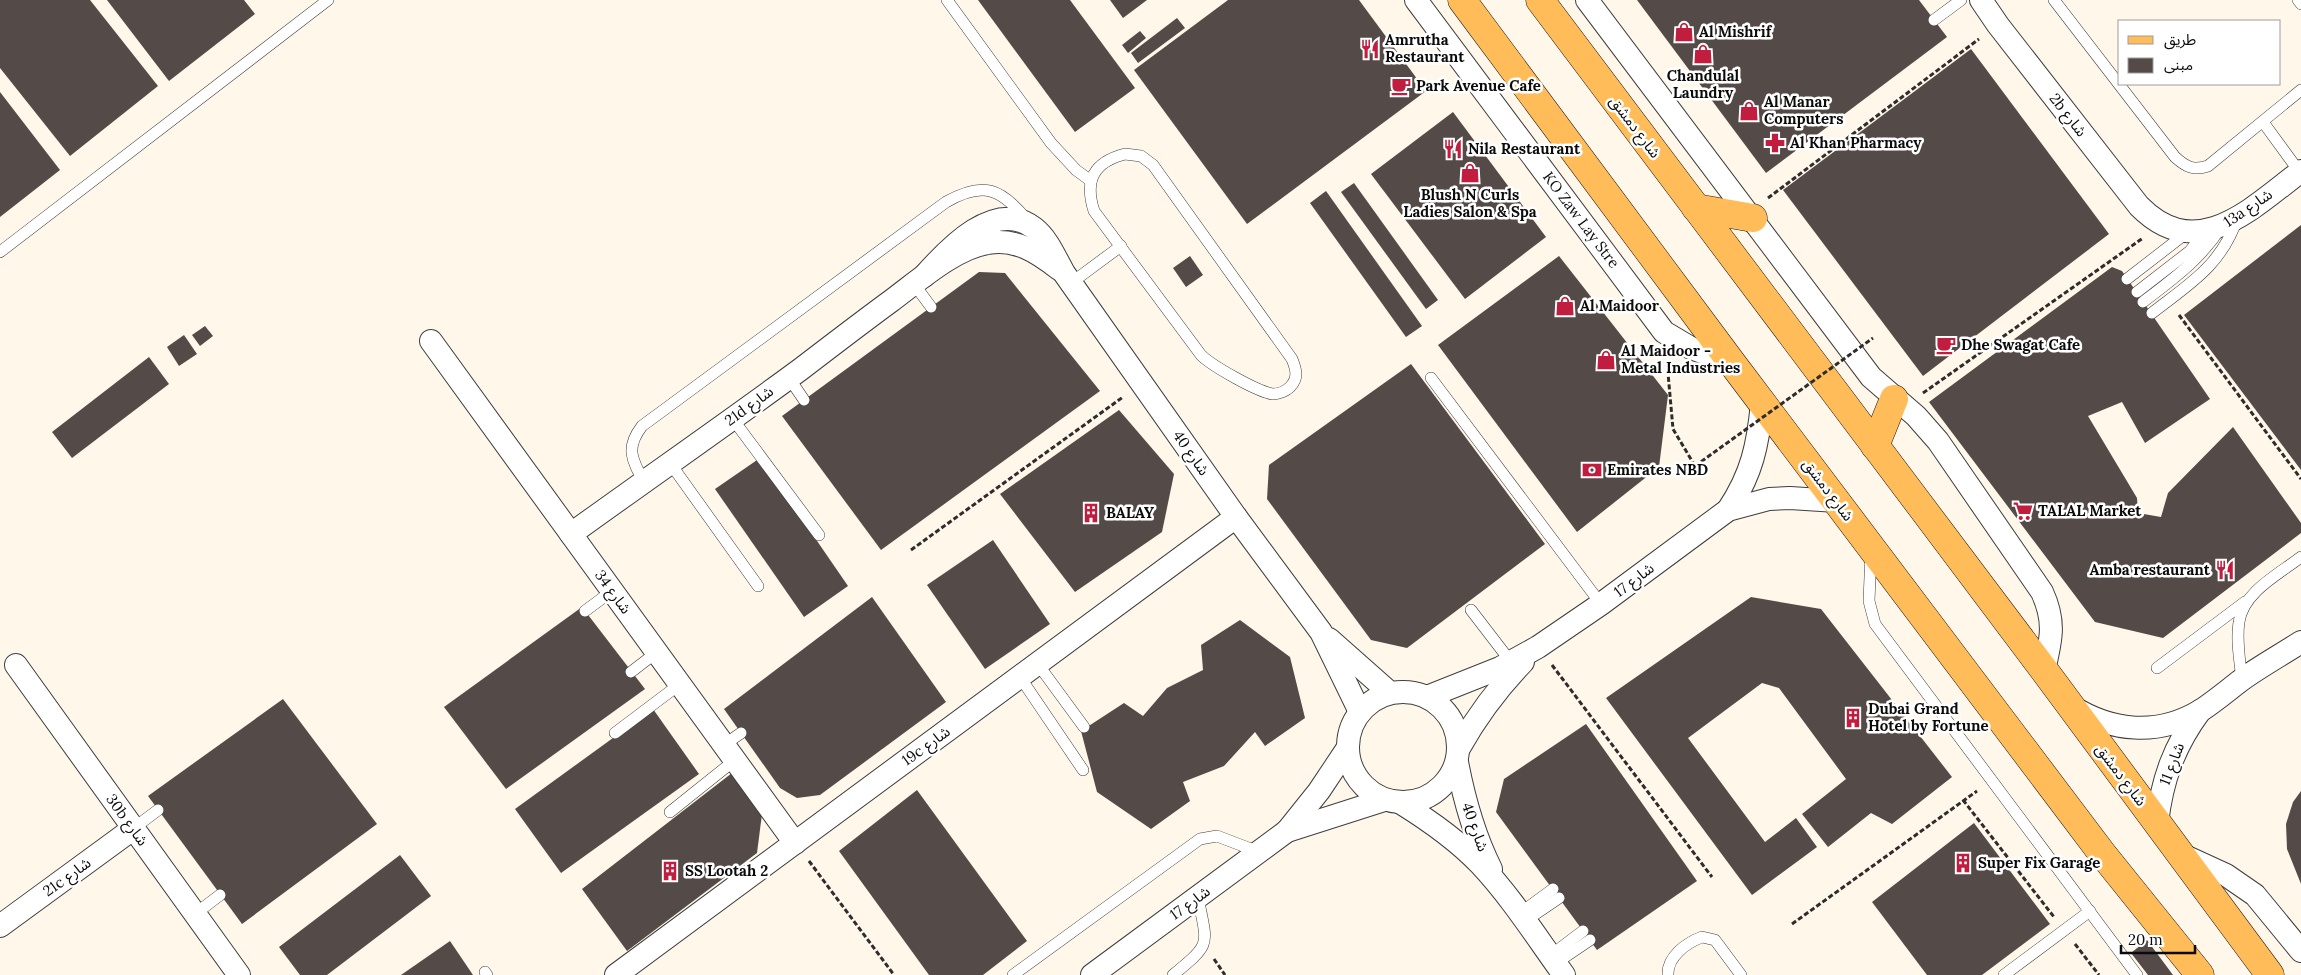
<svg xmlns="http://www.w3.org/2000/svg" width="2301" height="975" viewBox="0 0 2301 975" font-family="Lora,'Noto Sans Arabic',serif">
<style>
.building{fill:#544a47}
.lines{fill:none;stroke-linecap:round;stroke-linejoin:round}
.service-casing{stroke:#3e3e3e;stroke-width:12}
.minor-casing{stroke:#3e3e3e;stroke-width:24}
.primary-casing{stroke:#1c1c1c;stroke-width:29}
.path{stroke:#2d2d2d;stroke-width:3;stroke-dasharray:5 2.5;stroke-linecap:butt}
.service{stroke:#fff;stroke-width:11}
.minor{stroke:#fff;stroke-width:22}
.primary{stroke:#ffbc59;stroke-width:28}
.path-bridge{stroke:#2d2d2d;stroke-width:3;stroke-dasharray:5 2.5;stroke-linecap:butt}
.labels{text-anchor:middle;stroke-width:5;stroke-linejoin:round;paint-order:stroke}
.poi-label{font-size:15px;font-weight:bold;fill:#0b0b0b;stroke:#fff;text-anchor:start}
.street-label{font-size:15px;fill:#0b0b0b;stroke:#fff}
</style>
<rect width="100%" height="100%" fill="#fff7e9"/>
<g class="building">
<polygon points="0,0 90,0 158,86 70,156 0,68"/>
<polygon points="107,0 244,0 255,14 169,81"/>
<polygon points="978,0 1070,0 1135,88 1075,132"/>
<polygon points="1110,0 1147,0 1123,18"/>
<polygon points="1228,0 1359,0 1426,91 1247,224 1134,70"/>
<polygon points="1637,0 1919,0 1947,37 1766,173"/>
<polygon points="1177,18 1185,28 1138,63 1131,53"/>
<polygon points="1140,31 1146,38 1128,53 1122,45"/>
<polygon points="1971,49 2109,234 1923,376 1783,190"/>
<polygon points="0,92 60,170 0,217"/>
<polygon points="1453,112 1546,237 1465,299 1371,174"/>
<polygon points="1354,183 1438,300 1426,309 1341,192"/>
<polygon points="1326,191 1422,326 1406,337 1310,203"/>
<polygon points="2301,225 2301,470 2184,315"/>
<polygon points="1190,256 1203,275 1186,287 1173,268"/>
<polygon points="1559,256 1668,395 1659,467 1577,532 1438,345"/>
<polygon points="2112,267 2122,271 2210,399 2145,443 2122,402 2088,416 2137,498 2138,513 2161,517 2168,493 2233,427 2301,523 2301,533 2163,638 2095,622 1929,402"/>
<polygon points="979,272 1005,273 1100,391 881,550 782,416"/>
<polygon points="205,326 213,336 200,346 192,335"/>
<polygon points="184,335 197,354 179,366 167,347"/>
<polygon points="149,357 169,384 72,458 52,432"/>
<polygon points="1411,364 1545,544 1407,648 1371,640 1267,499 1269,465"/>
<polygon points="1119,410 1174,474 1162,532 1075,592 1000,494"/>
<polygon points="760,458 848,586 804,617 715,489"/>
<polygon points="993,540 1050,624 985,669 927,585"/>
<polygon points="872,597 946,702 820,795 797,798 780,788 724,709"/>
<polygon points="1751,597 1821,609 1952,777 1892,824 1871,813 1828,847 1802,814 1846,779 1779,688 1762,683 1688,738 1765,842 1796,818 1817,847 1752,895 1606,698"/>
<polygon points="582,607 645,689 506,789 444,707"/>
<polygon points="1240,620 1290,657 1305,718 1265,746 1255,732 1224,766 1183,782 1190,801 1151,829 1097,792 1081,731 1124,703 1143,716 1167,688 1203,670 1201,645"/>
<polygon points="283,699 377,824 242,924 148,796"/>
<polygon points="653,709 699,774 561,873 515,809"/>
<polygon points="1586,724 1697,881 1597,950 1496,812 1504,779"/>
<polygon points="732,773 762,814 757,853 627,951 582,889"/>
<polygon points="917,790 1027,941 983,975 929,975 839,851"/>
<polygon points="2301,791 2301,884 2287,849 2286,824 2293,802"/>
<polygon points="1974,823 2050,924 1982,975 1927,975 1872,902"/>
<polygon points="400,855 431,896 327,975 300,975 279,947"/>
<polygon points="2147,940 2173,975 2148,975 2131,953"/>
<polygon points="450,941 473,975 401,975"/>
</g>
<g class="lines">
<defs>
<g id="service">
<polyline points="947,0 1051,143 1076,170 1091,181"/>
<path d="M 2054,0 L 2175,157 C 2186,167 2194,171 2208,166 L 2301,90"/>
<polyline points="2298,0 2301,4"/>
<polyline points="1934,20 1961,0"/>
<polyline points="2263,122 2301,174"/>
<path d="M 1125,154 L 1141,156 L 1153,165 L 1292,359 C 1296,369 1299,378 1290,387 C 1286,391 1279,394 1273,394 C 1258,392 1212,366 1201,355 L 1094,211 C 1084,180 1094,162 1125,154 Z"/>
<polyline points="0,252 328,0"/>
<polyline points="2127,279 2189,231"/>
<polyline points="1071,283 1121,246"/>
<polyline points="914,284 931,307"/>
<polyline points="2137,292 2190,251 2206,231"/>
<path d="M 2143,302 C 2173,279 2201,259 2221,227"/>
<path d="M 2152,313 C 2189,284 2221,266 2237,219"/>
<polyline points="789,378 804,400"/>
<polyline points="1431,378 1601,604"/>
<polyline points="732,418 819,535"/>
<polyline points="670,463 758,586"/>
<path d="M 644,482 C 632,460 625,448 642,426 L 946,202 C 983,181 1001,188 1027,220"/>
<polyline points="1871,553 1869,601 1875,624 2137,975"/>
<polyline points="1471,610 1511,662"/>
<polyline points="585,611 612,591"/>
<polyline points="1037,663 1084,727"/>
<polyline points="2157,668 2245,602"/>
<polyline points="631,672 657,652"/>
<polyline points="1020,677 1083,770"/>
<path d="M 2242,680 C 2240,661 2236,641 2239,622 C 2243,592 2279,574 2301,557"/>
<polyline points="615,733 680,684"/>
<polyline points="724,745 741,733"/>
<polyline points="670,812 735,760"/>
<polyline points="134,828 158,810"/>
<polyline points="195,914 220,895"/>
<polyline points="1519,914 1553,889"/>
<polyline points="1525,921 1559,898"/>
<polyline points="1550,956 1583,931"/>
<polyline points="1556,963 1590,940"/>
<polyline points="485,972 487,975"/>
<polyline points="1013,975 1200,839 1217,836 1259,852"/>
<path d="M 1173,975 C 1213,942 1207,946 1198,897"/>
<path d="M 1668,975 C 1667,957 1686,943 1702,937 L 1715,940 L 1741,975"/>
<polyline points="2004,975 2090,911"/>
</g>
<g id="minor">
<polyline points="1416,0 1664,332 1691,348 1732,363"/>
<path d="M 1587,0 L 1871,377 L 1916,416 L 1938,441 L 2042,592 C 2056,622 2051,640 2044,670"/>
<path d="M 1981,0 L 1998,25 L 2139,206 C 2197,265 2252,208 2301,171"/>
<path d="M 924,276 C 948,249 995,198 1034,228 C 1048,239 1055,257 1064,273 L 1236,517 L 1321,632 L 1360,712"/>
<polyline points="431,341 795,843"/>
<path d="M 1728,510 C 1752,474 1758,445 1762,403"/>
<path d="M 571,534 C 647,479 725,425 801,369 C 831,346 861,323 891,301 C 918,281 955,248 988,243 C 1016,238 1037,252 1059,269"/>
<polyline points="1329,639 1390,693"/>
<polyline points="16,665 239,975"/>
<circle cx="1403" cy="747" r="55"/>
<polyline points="1427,697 1500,668 1538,647 1601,604 1728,510 1769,499 1790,498 1837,501"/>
<path d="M 2071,706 C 2112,732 2158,736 2200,711 C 2214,702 2227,691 2240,681 C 2259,667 2281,655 2301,642"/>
<path d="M 1459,748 C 1477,716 1497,689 1523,662"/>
<path d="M 1457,762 C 1464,799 1474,835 1491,869"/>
<path d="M 1401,803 C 1430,821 1457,840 1480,864 C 1512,898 1537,938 1564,975"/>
<path d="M 2157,823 C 2162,780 2174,746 2200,711"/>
<polyline points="1287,831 1384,800"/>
<polyline points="2178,853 2226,875 2255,895 2301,951"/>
<polyline points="0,926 134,828"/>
<polyline points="616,975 1236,517"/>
<polyline points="1092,975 1287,831 1319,791 1347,749"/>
</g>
<g id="primary">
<polyline points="1462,0 1732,363 2101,852 2200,975"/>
<polyline points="1540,0 2044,670 2270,975"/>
<polyline points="1696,208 1753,218"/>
<polyline points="1875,446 1894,399"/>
</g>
</defs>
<use href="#service" class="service-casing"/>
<use href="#minor" class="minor-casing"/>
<use href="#primary" class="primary-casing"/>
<g class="path">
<polyline points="1768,198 1979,39"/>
<polyline points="2179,315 2301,479"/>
<polyline points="1667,362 1673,429 1695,466"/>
<polyline points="1923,393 2143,238"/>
<polyline points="911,550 1123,397"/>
<polyline points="1552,665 1712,877"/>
<polyline points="1963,800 2054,917"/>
<polyline points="809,861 894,975"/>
<polyline points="1792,924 1977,791"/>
<polyline points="2075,944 2099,975"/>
<polyline points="1214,959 1225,975"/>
</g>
<use href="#service" class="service"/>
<use href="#minor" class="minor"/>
<use href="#primary" class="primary"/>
<polyline class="path-bridge" points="1695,466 1873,338"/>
</g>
<defs>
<symbol id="shop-bare" viewBox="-9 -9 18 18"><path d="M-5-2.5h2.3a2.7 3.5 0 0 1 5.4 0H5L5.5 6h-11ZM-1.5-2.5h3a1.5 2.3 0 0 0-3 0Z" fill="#c01d3f" stroke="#fff" stroke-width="2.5" paint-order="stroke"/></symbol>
<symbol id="restaurant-bare" viewBox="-9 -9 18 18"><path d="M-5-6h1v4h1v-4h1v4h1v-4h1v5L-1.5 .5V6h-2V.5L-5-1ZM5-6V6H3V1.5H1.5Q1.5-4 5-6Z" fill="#c01d3f" stroke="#fff" stroke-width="2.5" paint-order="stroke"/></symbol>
<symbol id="cafe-bare" viewBox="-9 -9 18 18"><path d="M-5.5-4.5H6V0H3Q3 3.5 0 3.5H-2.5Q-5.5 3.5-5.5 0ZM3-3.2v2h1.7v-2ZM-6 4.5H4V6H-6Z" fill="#c01d3f" stroke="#fff" stroke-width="2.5" paint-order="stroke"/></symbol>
<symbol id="pharmacy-bare" viewBox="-9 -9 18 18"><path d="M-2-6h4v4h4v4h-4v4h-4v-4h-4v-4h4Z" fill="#c01d3f" stroke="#fff" stroke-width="2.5" paint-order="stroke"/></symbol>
<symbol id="bank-bare" viewBox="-9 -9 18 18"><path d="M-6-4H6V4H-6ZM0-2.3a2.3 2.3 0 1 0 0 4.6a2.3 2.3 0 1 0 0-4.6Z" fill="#c01d3f" stroke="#fff" stroke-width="2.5" paint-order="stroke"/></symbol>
<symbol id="supermarket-bare" viewBox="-9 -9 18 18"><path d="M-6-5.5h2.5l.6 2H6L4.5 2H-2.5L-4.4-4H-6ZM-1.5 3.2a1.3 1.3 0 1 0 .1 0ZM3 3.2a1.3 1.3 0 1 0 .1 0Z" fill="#c01d3f" stroke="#fff" stroke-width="2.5" paint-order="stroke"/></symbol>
<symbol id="building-bare" viewBox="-9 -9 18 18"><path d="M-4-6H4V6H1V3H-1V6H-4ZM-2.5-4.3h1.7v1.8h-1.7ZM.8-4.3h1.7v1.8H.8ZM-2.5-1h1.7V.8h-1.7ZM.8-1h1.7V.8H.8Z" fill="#c01d3f" stroke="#fff" stroke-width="2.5" paint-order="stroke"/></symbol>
</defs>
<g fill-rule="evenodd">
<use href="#shop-bare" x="1670" y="18" width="28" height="28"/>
<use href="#restaurant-bare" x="1356" y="35" width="28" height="28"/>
<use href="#shop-bare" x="1689" y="40" width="28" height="28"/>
<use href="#cafe-bare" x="1387" y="72" width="28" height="28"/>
<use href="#shop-bare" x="1735" y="97" width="28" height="28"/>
<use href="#pharmacy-bare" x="1761" y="129" width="28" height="28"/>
<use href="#restaurant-bare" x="1439" y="135" width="28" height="28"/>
<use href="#shop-bare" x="1456" y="159" width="28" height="28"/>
<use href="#shop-bare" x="1551" y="292" width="28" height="28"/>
<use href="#cafe-bare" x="1932" y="331" width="28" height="28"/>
<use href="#shop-bare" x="1592" y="346" width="28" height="28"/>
<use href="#bank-bare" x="1578" y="456" width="28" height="28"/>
<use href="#supermarket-bare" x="2009" y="497" width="28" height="28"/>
<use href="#building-bare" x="1077" y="499" width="28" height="28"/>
<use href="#restaurant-bare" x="2211" y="556" width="28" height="28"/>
<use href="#building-bare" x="1839" y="704" width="28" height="28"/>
<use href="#building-bare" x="1949" y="849" width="28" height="28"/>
<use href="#building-bare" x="656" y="857" width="28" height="28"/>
</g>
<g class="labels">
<g class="poi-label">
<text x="1699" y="37">Al Mishrif</text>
<text x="1385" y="45">Amrutha<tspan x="1385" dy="17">Restaurant</tspan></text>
<text x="1703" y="81" text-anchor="middle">Chandulal<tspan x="1703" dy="17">Laundry</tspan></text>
<text x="1416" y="91">Park Avenue Cafe</text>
<text x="1764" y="107">Al Manar<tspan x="1764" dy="17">Computers</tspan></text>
<text x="1790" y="148">Al Khan Pharmacy</text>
<text x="1468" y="154">Nila Restaurant</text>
<text x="1470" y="200" text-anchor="middle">Blush N Curls<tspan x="1470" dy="17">Ladies Salon &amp; Spa</tspan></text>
<text x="1580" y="311">Al Maidoor</text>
<text x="1961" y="350">Dhe Swagat Cafe</text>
<text x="1621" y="356">Al Maidoor -<tspan x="1621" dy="17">Metal Industries</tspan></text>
<text x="1607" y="475">Emirates NBD</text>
<text x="2038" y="516">TALAL Market</text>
<text x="1106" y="518">BALAY</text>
<text x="2210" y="575" text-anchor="end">Amba restaurant</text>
<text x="1868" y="714">Dubai Grand<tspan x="1868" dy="17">Hotel by Fortune</tspan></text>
<text x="1978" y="868">Super Fix Garage</text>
<text x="685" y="876">SS Lootah 2</text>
</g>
<g class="street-label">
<text transform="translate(2068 115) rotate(52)" y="5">2b شارع</text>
<text transform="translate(1635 127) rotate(53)" y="5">شارع دمشق</text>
<text transform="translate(2248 208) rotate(-34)" y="5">13a شارع</text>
<text transform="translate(1581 220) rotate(53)" y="5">KO Zaw Lay Stre</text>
<text transform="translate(749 406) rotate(-36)" y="5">21d شارع</text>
<text transform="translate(1191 453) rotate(55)" y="5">شارع 40</text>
<text transform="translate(1828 490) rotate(53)" y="5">شارع دمشق</text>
<text transform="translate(1634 580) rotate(-37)" y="5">شارع 17</text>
<text transform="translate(613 592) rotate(54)" y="5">شارع 34</text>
<text transform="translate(926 746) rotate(-36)" y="5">19c شارع</text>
<text transform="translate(2172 764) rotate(-69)" y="5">شارع 11</text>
<text transform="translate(2121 775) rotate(53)" y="5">شارع دمشق</text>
<text transform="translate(127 820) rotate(54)" y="5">30b شارع</text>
<text transform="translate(1475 827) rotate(70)" y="5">شارع 40</text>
<text transform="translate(67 877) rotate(-36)" y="5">21c شارع</text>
<text transform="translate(1190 903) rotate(-36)" y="5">شارع 17</text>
</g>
</g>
<rect x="2118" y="20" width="162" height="65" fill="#ffffff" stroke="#9d9d9d"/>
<rect x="2128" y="36" width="25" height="8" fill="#ffbc59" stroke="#9d9d9d"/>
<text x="2164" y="45" font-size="15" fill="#0b0b0b">طريق</text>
<rect x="2128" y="58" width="25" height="15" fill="#544a47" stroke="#9d9d9d"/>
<text x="2164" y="70" font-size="15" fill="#0b0b0b">مبنى</text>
<path d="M2121 945v8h74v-8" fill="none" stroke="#0b0b0b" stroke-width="2.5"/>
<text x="2128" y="945" font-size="15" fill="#0b0b0b" stroke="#ffffff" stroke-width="4" paint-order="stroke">20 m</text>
</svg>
